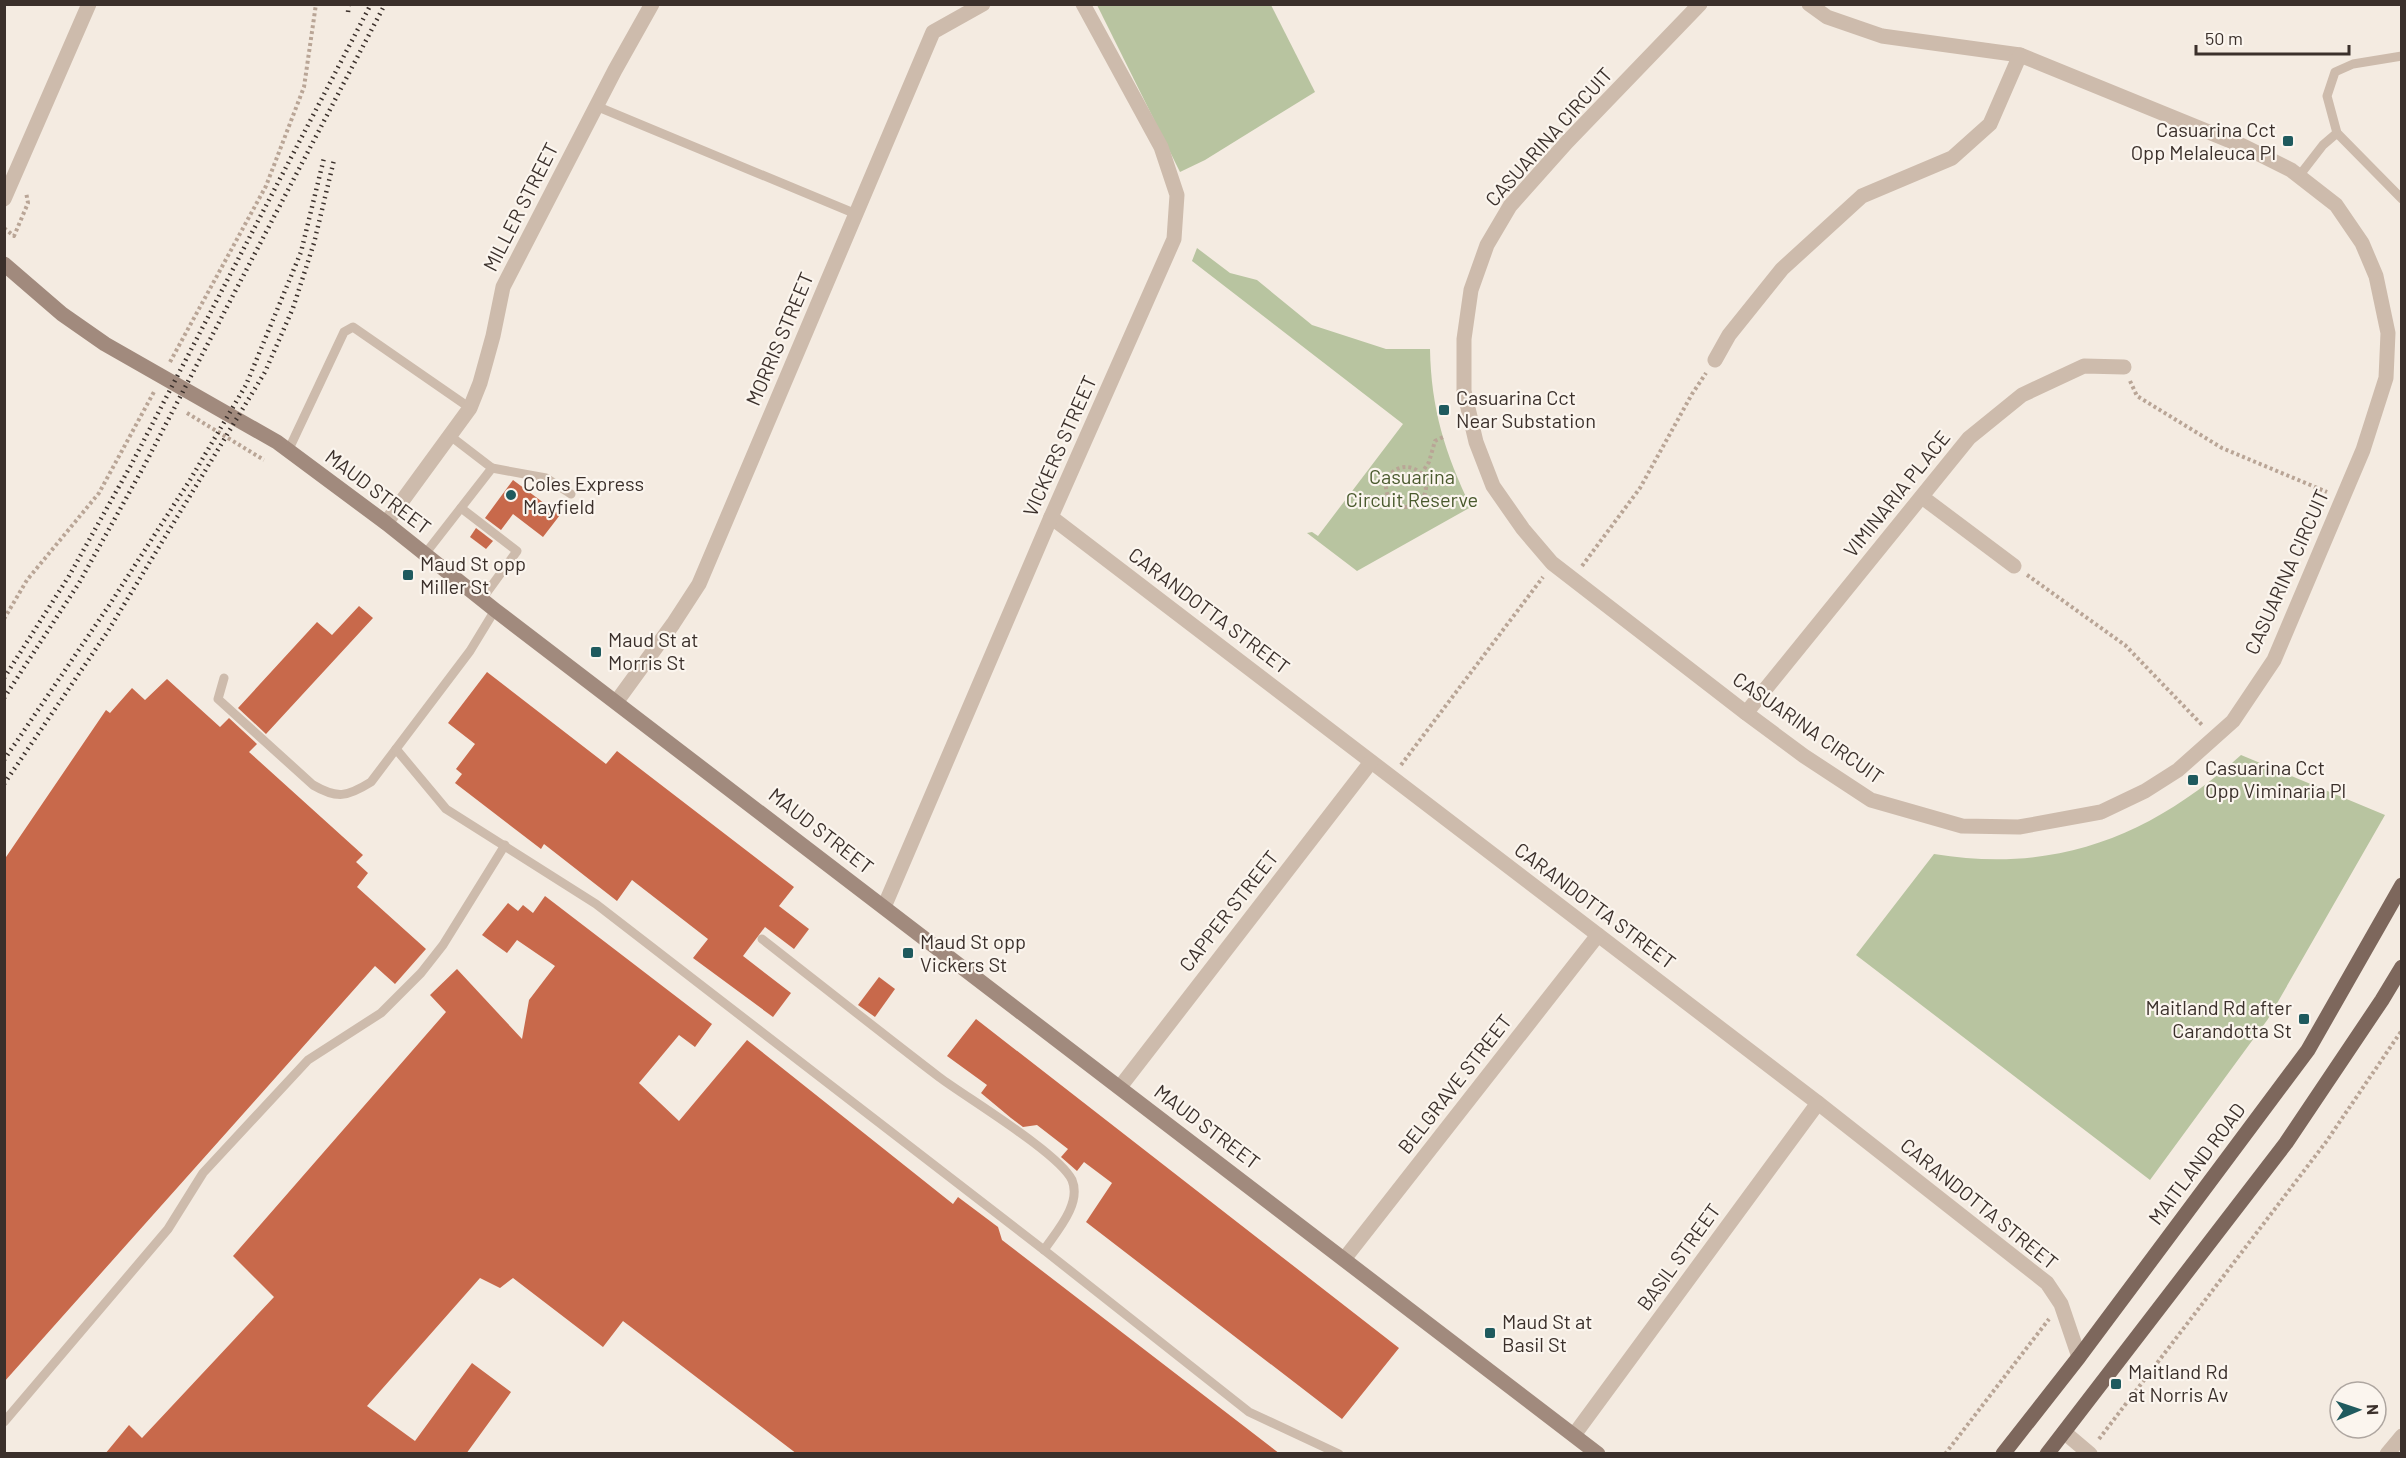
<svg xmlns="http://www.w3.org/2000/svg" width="2406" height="1458" viewBox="0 0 2406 1458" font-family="Barlow,sans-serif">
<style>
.green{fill:#b8c4a0}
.building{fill:#c8694b}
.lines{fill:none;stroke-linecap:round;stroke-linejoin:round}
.path{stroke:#b9a596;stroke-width:4;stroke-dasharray:3 3;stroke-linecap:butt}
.lane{stroke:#cdbbac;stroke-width:9}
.street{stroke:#cdbbac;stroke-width:15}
.secondary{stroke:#a18a7d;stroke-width:15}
.primary{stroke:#7d675c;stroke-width:15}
.rail{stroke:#3b302b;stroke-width:4.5;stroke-dasharray:1.5 4.5;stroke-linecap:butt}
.poi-dot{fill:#1f5a5e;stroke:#fbf5ee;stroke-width:2}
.labels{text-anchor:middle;stroke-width:4.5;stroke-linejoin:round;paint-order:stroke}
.poi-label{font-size:20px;fill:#3b302b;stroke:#fbf5ee;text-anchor:start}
.street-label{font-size:20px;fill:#3b302b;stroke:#fbf5ee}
.park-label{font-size:20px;fill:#4a5a2e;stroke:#fbf5ee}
</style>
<rect width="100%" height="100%" fill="#f4ebe1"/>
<g class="green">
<polygon points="1097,5 1271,5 1315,92 1205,160 1180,172"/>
<path d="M 1197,248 L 1230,273 L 1257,280 L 1312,325 L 1386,349 L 1430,349 C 1431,408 1445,454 1471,507 L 1357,571 L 1307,533 L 1312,532 L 1318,536 L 1403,424 L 1192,261 Z"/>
<path d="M 2241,755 L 2385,815 L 2268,1019 L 2150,1180 L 1856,955 L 1934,854 C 2057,874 2151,836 2241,755 Z"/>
</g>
<g class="building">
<polygon points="513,480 560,515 543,537 513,514 501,530 485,518"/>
<polygon points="476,528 493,541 486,549 470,537"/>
<polygon points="359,606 373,618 266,734 238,708 317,622 332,635"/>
<polygon points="487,672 606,764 617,751 794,887 779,906 809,929 794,949 765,927 743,956 791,993 773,1017 693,958 708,939 632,880 617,901 544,844 541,849 455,783 462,774 456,769 475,744 448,723"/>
<polygon points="167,679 220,727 229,718 257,744 249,752 363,855 356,862 368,873 357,887 426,949 395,984 375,966 4,1382 4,860 106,710 110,713 132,688 145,700"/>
<polygon points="545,896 712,1024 695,1047 679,1035 639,1083 679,1121 747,1040 953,1204 958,1197 998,1227 1002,1240 1280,1454 797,1454 623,1321 603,1347 513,1278 500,1288 480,1278 367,1406 415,1441 472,1363 511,1392 466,1454 105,1454 129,1425 142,1438 274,1297 233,1256 446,1012 430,995 457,969 522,1039 529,1000 555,966 517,940 507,953 482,935 508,903 518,911 523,905 533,913"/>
<polygon points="879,977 895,989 875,1017 858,1005"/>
<polygon points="976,1019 1399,1348 1342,1419 1086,1222 1112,1183 1084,1162 1077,1171 1061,1157 1068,1149 1037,1125 1023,1127 1011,1118 981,1093 987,1085 947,1056"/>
</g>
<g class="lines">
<g class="path">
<polyline points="4,228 14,236 28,203 26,192"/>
<polyline points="170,362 266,186 304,87 316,4"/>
<polyline points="2130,381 2137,396 2222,448 2327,492"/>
<polyline points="187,413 264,460"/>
<circle cx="1406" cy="487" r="20"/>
<polyline points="1421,474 1429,462 1435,441 1445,436"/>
<polyline points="1582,566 1640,488 1692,394 1706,373"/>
<polyline points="2027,575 2125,645 2203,726"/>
<polyline points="4,619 27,580 99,493 155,390"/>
<polyline points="1401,765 1543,577"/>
<polyline points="2099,1439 2326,1142 2402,1030"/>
<polyline points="1945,1454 2049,1319"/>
</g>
<g class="lane">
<polyline points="2402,56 2353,64 2335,72 2327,96 2337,133 2402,199"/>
<polyline points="596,106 856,214"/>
<polyline points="2299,176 2323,145 2337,133"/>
<polyline points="288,451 344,332 353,327 470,408"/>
<polyline points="492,468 546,478 571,494"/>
<polyline points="461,508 517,551 482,599"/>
<polyline points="425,554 492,468 449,435"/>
<path d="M 224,678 L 218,699 L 313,785 C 337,799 347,797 371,782 L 470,651 L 495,610"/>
<polyline points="396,749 446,809 596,904 1044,1250 1249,1412 1339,1454"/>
<path d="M 762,939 C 821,985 879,1031 939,1077 C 967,1098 1059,1153 1072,1180 C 1082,1204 1056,1232 1044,1250"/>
<polyline points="4,1422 168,1229 203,1173 308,1060 381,1013 421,973 443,945 505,845"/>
</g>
<g class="street">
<polyline points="1700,4 1567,142 1510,206 1487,245 1471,290 1464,339 1464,391 1476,442 1493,486 1523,529 1552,563 1746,713 1804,756 1871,800 1962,826 2019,827 2101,812 2145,791 2178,770 2233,721 2274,660 2363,450 2386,378 2388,333 2376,276 2362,243 2336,205 2291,170 2243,146 2020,55 1882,36 1827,17 1809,4"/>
<polyline points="4,199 89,4"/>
<polyline points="1715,360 1729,335 1782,269 1862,196 1952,158 1990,124 2020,55"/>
<polyline points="1922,497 2014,566"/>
<polyline points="1051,517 1818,1103 2047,1283 2061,1304 2079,1357"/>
<polyline points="386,523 470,408 480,383 493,336 503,287 615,70 652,4"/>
<polyline points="617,701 673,624 699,584 933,32 983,4"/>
<polyline points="1746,713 1969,438 2022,395 2084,366 2124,367"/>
<polyline points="884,907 1051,517 1174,239 1177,195 1161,147 1083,4"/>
<polyline points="1120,1087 1371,762"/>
<polyline points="1345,1258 1598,935"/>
<polyline points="2064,1432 2090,1454"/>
<polyline points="1574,1435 1818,1103"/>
<polyline points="2387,1454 2402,1436"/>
</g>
<polyline class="secondary" points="4,264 62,314 105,344 277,442 386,523 495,610 1598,1454"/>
<g class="primary">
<polyline points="2003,1454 2079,1357 2308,1050 2402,885"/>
<polyline points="2047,1454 2286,1143 2382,1000 2402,967"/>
</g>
<g class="rail">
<polyline points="348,12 349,4"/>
<polyline points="4,678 69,576 131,465 371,4"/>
<polyline points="4,698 79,583 143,468 385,4"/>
<polyline points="4,760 110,604 190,480 246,385 301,252 324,158"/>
<polyline points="4,784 108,631 265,372 293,308 314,243 334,160"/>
</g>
</g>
<g class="poi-dot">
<rect x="2282" y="135" width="12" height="12" rx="3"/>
<rect x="1438" y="404" width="12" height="12" rx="3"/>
<circle cx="511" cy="495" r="6"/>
<rect x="402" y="569" width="12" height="12" rx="3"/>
<rect x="590" y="646" width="12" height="12" rx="3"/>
<rect x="2187" y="774" width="12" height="12" rx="3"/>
<rect x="902" y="947" width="12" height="12" rx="3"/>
<rect x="2298" y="1013" width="12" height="12" rx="3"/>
<rect x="1484" y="1327" width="12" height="12" rx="3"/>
<rect x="2110" y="1378" width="12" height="12" rx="3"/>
</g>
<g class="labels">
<g class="poi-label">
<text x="2276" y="137" text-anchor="end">Casuarina Cct<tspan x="2276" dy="23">Opp Melaleuca Pl</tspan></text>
<text x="1456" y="405">Casuarina Cct<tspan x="1456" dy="23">Near Substation</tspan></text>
<text x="523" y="491">Coles Express<tspan x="523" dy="23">Mayfield</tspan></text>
<text x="420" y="571">Maud St opp<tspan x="420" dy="23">Miller St</tspan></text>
<text x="608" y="647">Maud St at<tspan x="608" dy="23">Morris St</tspan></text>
<text x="2205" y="775">Casuarina Cct<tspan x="2205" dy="23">Opp Viminaria Pl</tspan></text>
<text x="920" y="949">Maud St opp<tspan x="920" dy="23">Vickers St</tspan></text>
<text x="2292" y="1015" text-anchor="end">Maitland Rd after<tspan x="2292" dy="23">Carandotta St</tspan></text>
<text x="1502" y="1329">Maud St at<tspan x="1502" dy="23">Basil St</tspan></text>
<text x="2128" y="1379">Maitland Rd<tspan x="2128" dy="23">at Norris Av</tspan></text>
</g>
<g class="street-label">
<text transform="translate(1549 137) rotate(-48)" y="7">CASUARINA CIRCUIT</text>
<text transform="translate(521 207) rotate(-63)" y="7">MILLER STREET</text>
<text transform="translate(780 339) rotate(-67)" y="7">MORRIS STREET</text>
<text transform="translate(1060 446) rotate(-66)" y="7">VICKERS STREET</text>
<text transform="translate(378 492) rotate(37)" y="7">MAUD STREET</text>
<text transform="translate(1897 494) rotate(-51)" y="7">VIMINARIA PLACE</text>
<text transform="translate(2287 572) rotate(-66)" y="7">CASUARINA CIRCUIT</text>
<text transform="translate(1209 611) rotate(37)" y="7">CARANDOTTA STREET</text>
<text transform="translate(1808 728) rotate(35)" y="7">CASUARINA CIRCUIT</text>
<text transform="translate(821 831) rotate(38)" y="7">MAUD STREET</text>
<text transform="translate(1595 906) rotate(37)" y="7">CARANDOTTA STREET</text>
<text transform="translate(1229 911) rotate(-52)" y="7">CAPPER STREET</text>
<text transform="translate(1455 1084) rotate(-52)" y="7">BELGRAVE STREET</text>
<text transform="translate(1207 1127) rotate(37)" y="7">MAUD STREET</text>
<text transform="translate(2197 1164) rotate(-53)" y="7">MAITLAND ROAD</text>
<text transform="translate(1979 1204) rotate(39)" y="7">CARANDOTTA STREET</text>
<text transform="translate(1679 1257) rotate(-54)" y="7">BASIL STREET</text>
</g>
<g class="park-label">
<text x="1412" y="484">Casuarina<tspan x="1412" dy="23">Circuit Reserve</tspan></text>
</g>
</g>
<rect width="2406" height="1458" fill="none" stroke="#3b302b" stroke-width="12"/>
<g transform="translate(2358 1410) rotate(88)"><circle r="28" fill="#fbf5ee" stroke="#aea6a0" stroke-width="1.5"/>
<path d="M0-4.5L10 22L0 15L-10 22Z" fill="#1f5a5e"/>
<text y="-9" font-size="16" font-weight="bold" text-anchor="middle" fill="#3b302b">N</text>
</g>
<path d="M2196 45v9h153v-9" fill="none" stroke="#3b302b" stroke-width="3"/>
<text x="2205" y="45" font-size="18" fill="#3b302b" stroke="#fbf5ee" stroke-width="4.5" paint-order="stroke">50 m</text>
</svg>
